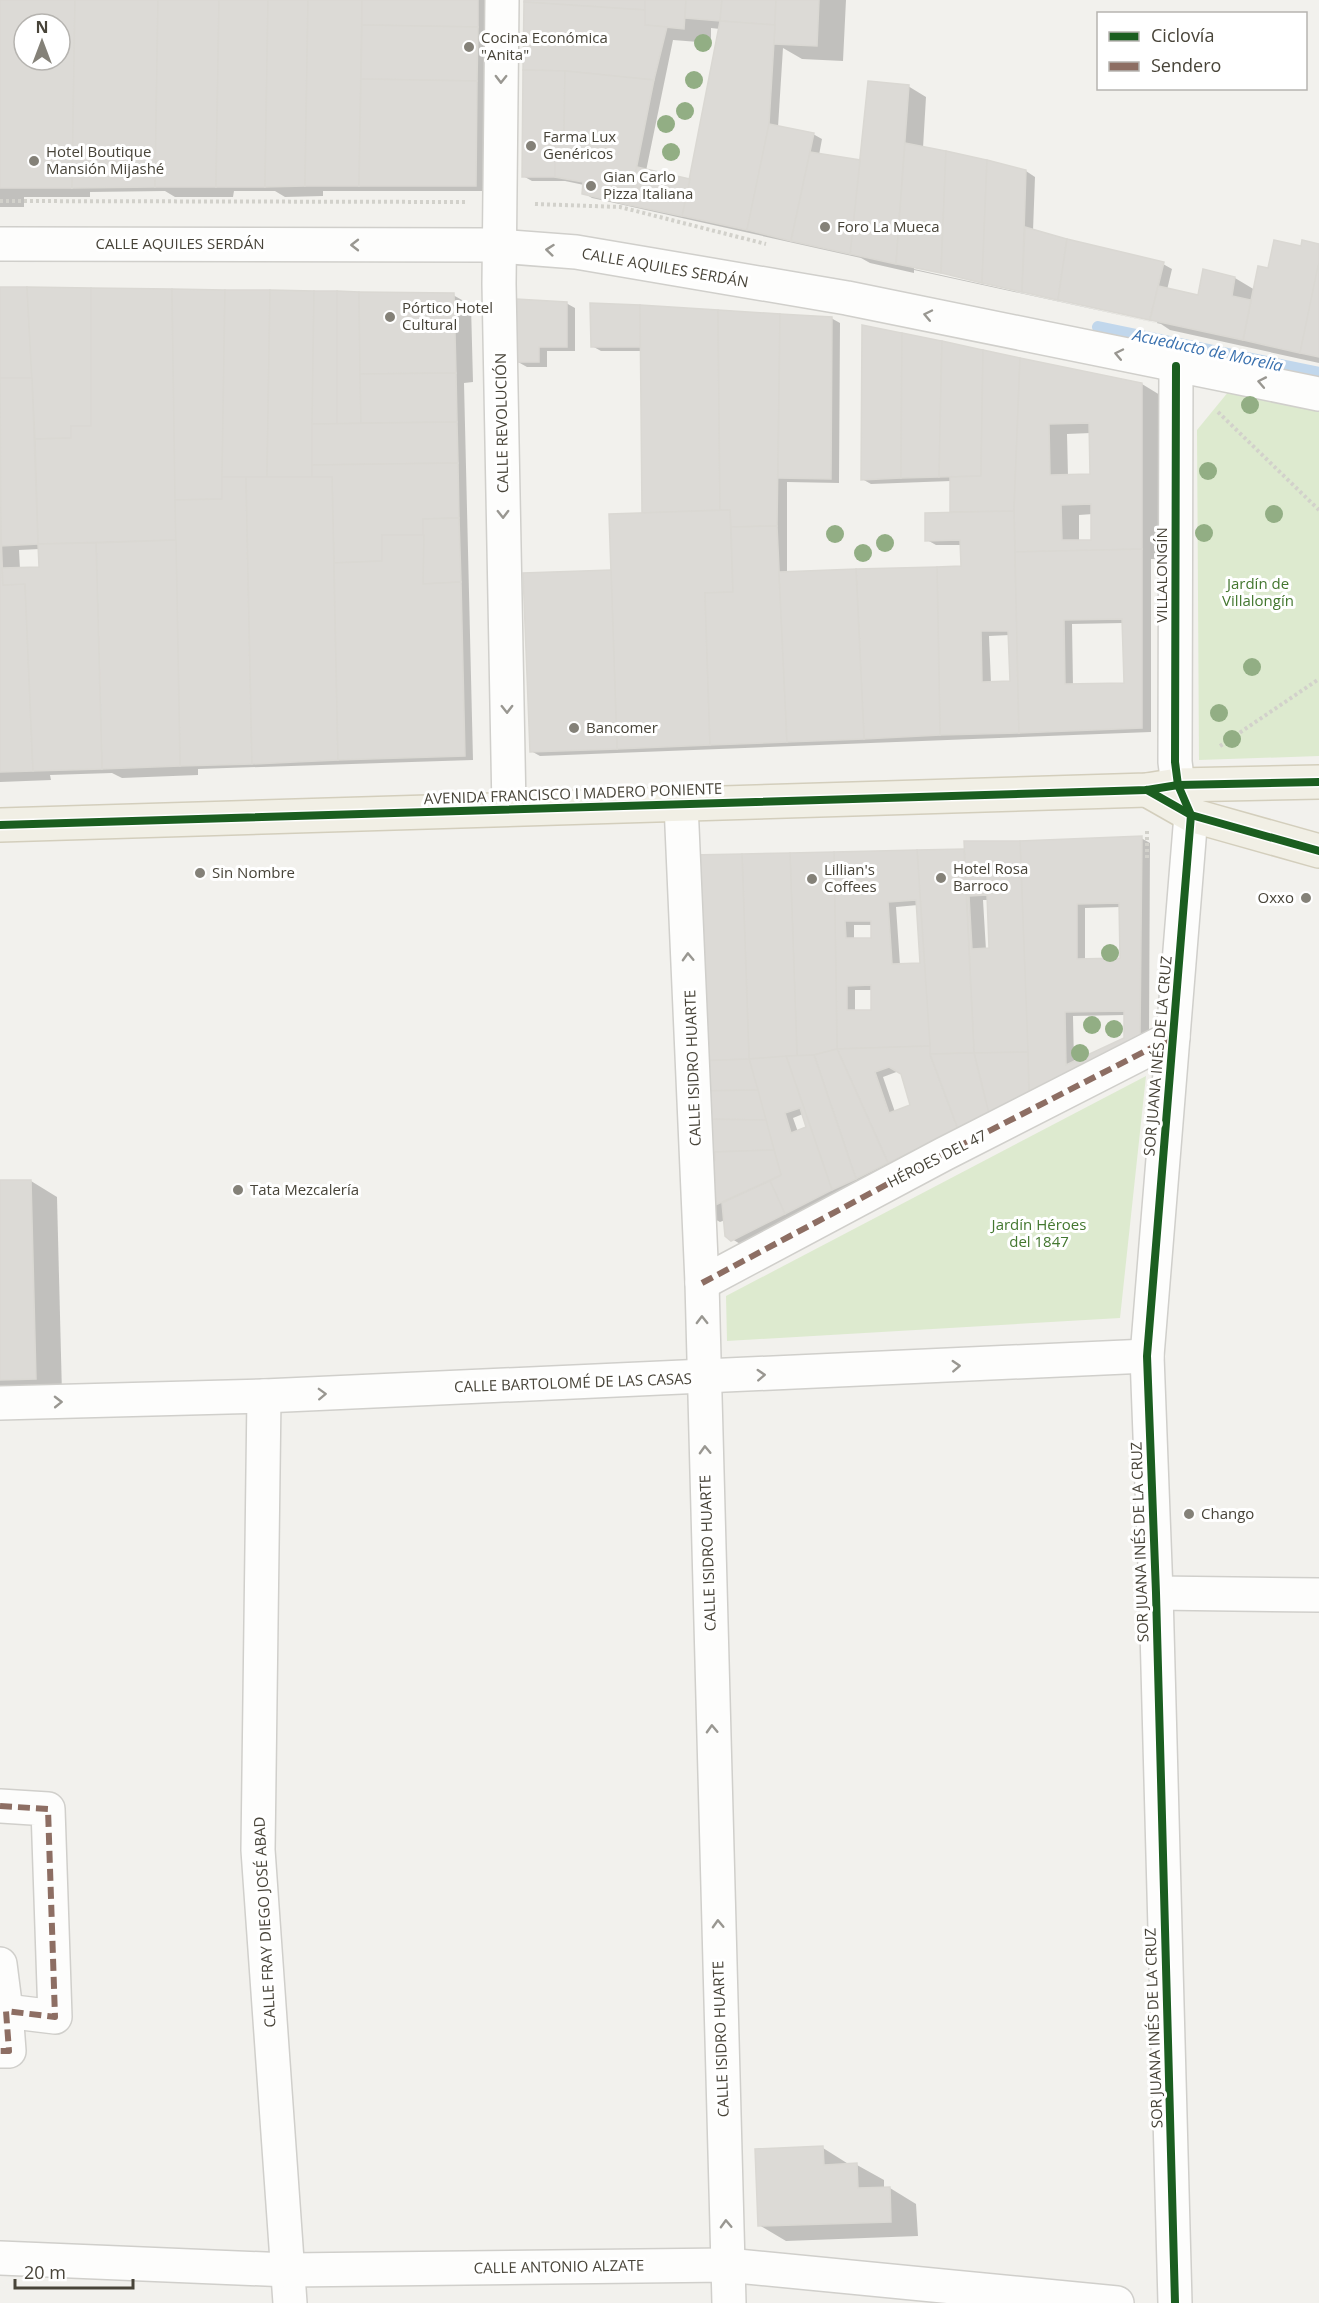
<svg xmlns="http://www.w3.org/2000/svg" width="1319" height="2303" viewBox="0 0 1319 2303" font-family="'Open Sans',sans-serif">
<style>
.green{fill:#ddeacf}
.shadow{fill:#0003;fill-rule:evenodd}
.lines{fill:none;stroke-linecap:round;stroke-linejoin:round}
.stream{stroke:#c1d7ec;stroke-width:12}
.building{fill:#dcdad6;stroke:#dad8d3;stroke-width:1.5;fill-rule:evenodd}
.minor-casing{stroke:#d0cfcb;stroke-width:36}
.major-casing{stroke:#d3cebc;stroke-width:36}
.path{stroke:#d2d1cb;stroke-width:4;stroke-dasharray:3 3;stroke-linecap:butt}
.minor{stroke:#fdfdfc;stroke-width:33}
.major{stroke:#f1efe5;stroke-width:33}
.quiet{stroke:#8d6e63;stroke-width:6;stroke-dasharray:12 6;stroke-linecap:butt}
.cycleway-casing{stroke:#fff;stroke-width:11}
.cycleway{stroke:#1b5e20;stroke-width:8}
.tree{fill:#92ae84}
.oneway{stroke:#999791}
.poi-dot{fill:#848178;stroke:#fff;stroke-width:2}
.labels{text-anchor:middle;stroke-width:6;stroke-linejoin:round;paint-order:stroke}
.poi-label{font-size:15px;fill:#484439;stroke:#fff;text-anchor:start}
.street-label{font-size:15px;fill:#484439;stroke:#fff}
.park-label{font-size:15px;fill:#43772f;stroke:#fff}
.water-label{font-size:16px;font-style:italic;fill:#3970ae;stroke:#fff}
</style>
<rect width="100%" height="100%" fill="#f2f1ed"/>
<g class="green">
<polygon points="1229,391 1319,408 1319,756 1199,760 1197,430"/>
<polygon points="1146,1076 1120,1318 727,1341 726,1296"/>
</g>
<g class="shadow">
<path d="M 0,0 L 496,0 L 484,191 L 323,191 L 323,196 L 285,197 L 275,191 L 234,191 L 233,197 L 175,197 L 165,191 L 90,192 L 90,197 L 24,197 L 24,207 L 0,207 ZM 24,24 L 60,24 L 60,60 L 24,60 Z"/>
<path d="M 526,0 L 846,0 L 843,61 L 802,59 L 783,48 L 778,127 L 813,134 L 822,139 L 819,155 L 859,162 L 908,86 L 926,97 L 923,148 L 1026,171 L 1035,177 L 1033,231 L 1163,264 L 1172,269 L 1167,290 L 1199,297 L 1235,278 L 1255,290 L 1269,270 L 1302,248 L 1319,245 L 1319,363 L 1170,330 L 1161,324 L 914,270 L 914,273 L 870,263 L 861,258 L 592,198 L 584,193 L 584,185 L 565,181 L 532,181 L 523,176 ZM 711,28 L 720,29 L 692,181 L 646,171 L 673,40 L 711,43 ZM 914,266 L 1158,320 L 1157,323 L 914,269 Z"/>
<path d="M 0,288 L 453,295 L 471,305 L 473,382 L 464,383 L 473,760 L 198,769 L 198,775 L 122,778 L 112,773 L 50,775 L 51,780 L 0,782 ZM 40,549 L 41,569 L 20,569 L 19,550 Z"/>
<polygon points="566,303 575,308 575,351 547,351 547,367 527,367 518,362"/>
<path d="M 592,304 L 831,318 L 840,323 L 839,483 L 787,482 L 787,573 L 962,567 L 962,545 L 936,545 L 927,540 L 951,514 L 951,481 L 871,484 L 862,479 L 1142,384 L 1160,395 L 1160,559 L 1151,559 L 1151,732 L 540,756 L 531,751 L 613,571 L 648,514 L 642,351 L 601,351 L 592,346 ZM 1091,433 L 1091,476 L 1068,476 L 1067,434 ZM 1093,514 L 1093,541 L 1079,542 L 1079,515 ZM 1124,623 L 1125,685 L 1073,686 L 1072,624 ZM 1010,635 L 1011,683 L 991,683 L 989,636 Z"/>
<path d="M 1141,838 L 1150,843 L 1149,1041 L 750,1250 L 732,1239 L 725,1220 L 720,1222 L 702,1212 L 691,857 L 966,852 ZM 983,900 L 989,900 L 991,950 L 986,950 ZM 918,905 L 921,964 L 900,965 L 896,907 ZM 1121,907 L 1121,959 L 1085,960 L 1085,908 ZM 854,925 L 872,925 L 873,939 L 854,940 ZM 855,990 L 873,990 L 873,1011 L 855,1012 ZM 1125,1015 L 1126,1039 L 1074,1063 L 1073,1016 ZM 899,1071 L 903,1073 L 912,1105 L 895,1112 L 883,1077 ZM 803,1114 L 808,1128 L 798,1132 L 793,1118 Z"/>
<polygon points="31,1181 57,1197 62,1394 0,1395 0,1182"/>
<polygon points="823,2148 850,2165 857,2165 884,2180 884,2189 890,2188 916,2204 918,2236 786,2241 759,2225"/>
</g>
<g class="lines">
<polyline class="stream" points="1098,327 1319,373"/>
</g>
<g class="building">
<path d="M 0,0 L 75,0 L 72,188 L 0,188 ZM 24,24 L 60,24 L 60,60 L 24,60 Z"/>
<polygon points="75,0 158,0 155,187 72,188"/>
<polygon points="158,0 219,0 216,187 155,187"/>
<polygon points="219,0 268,0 265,187 216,187"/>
<polygon points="268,0 308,0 305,186 265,187"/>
<polygon points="308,0 362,0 359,186 305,186"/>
<polygon points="362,0 478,0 478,27 362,25"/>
<polygon points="524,0 645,0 645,10 524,2"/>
<polygon points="645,0 686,0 684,29 645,25"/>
<polygon points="686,0 722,0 720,21 685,18"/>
<polygon points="722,0 776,0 775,25 720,21"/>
<polygon points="776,0 819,0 817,46 774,44"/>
<polygon points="524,2 645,10 645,25 667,27 654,80 565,71 523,70"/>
<polygon points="720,21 775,25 769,124 747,230 682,216"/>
<polygon points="362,25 478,27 477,81 361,79"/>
<polygon points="523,70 565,71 564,135 555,135 555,177 522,177"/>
<polygon points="565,71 654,80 629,205 582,194 583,182 555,177 555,135 564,135"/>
<polygon points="361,79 477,81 476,186 359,186"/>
<polygon points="868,81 909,85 896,264 850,254"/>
<polygon points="769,124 814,133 791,241 747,230"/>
<polygon points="905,143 946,151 941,273 896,264"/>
<polygon points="946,151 987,160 982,283 941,273"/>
<polygon points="810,152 860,160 850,254 791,241"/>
<polygon points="987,160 1026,170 1022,292 982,283"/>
<polygon points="637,167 690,179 682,216 629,205"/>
<polygon points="1025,227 1067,239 1058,300 1022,292"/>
<polygon points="1067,239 1164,262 1150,320 1058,300"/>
<polygon points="1274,240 1301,246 1302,240 1319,244 1319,263 1300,353 1243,340 1258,266 1268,268"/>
<polygon points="1318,266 1319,266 1319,357 1300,353"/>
<polygon points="1203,269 1235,277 1232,296 1251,300 1243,340 1150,320 1158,286 1198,295"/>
<polygon points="0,287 27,287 32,378 0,378"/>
<polygon points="27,287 91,288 91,426 71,426 71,438 35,439"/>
<polygon points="91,288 172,289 176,540 38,544 35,439 71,438 71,426 91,426"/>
<polygon points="172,289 225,290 222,499 175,500"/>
<polygon points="225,290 270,290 267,477 222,477"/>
<polygon points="270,290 314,291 312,477 267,477"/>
<polygon points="314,291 337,291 337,424 312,424"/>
<polygon points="337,291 359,292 361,423 337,424"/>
<polygon points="359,292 454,293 456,373 360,374"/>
<polygon points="516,299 567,302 567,347 539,347 539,362 517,362"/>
<polygon points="590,303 640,305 640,347 591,347"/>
<polygon points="640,305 718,310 720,510 642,513"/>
<polygon points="718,310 780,314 777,526 731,527 730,510 720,510"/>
<polygon points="780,314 832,317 831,479 778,478"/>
<polygon points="862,325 902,333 901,478 861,480"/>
<polygon points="902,333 942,341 939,477 901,478"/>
<polygon points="942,341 983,350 981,476 939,477"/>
<polygon points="983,350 1020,358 1014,511 950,512 950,477 981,476"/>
<path d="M 1020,358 L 1142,383 L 1142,549 L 1015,552 L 1014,511 ZM 1089,423 L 1090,474 L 1050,475 L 1049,424 ZM 1091,504 L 1091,540 L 1062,540 L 1061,505 Z"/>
<polygon points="456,373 457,422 361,423 360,374"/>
<polygon points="0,378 32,378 38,544 1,546"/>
<polygon points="457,422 458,463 312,465 312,424"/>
<polygon points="458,463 459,518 423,519 424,535 382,535 382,561 334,563 332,477 312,477 312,465"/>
<polygon points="222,477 246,477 252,764 180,766 175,500 222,499"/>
<polygon points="246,477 332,477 338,760 252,764"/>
<polygon points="0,508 3,585 25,584 33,771 0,772"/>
<polygon points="730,510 733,592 705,593 710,745 617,749 609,514"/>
<path d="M 1014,511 L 1019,733 L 940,735 L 937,567 L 961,566 L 960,540 L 925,541 L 925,513 ZM 981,631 L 1008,631 L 1010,681 L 982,682 Z"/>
<polygon points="459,518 461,582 423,584 423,519"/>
<polygon points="777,526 787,742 710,745 705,593 733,592 731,527"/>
<polygon points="382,535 424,535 423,584 461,582 465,756 338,760 334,563 382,561"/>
<polygon points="176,540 180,766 102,769 96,543"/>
<polygon points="96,543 102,769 33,771 25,584 3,585 2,568 39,567 38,544"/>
<path d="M 1142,549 L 1142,728 L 1019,733 L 1015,552 ZM 1122,619 L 1124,683 L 1065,684 L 1064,620 Z"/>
<polygon points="937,567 940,735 864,739 856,569"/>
<polygon points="856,569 864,739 787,742 779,572"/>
<polygon points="611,570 617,749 530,752 523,573"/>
<path d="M 1142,836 L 1140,1036 L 1029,1094 L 1020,841 ZM 1119,903 L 1120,958 L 1077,959 L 1077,904 ZM 1124,1011 L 1124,1038 L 1066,1065 L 1065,1012 Z"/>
<path d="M 964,841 L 1020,841 L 1028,1052 L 974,1053 ZM 987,895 L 989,948 L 972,949 L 969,896 Z"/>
<polygon points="964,849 974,1053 930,1054 917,850"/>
<path d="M 917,850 L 930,1046 L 837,1049 L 834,852 ZM 916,900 L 920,963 L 892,964 L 888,902 ZM 845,921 L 871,921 L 871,938 L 846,938 ZM 871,985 L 871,1010 L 847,1010 L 847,986 Z"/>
<polygon points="834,852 837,1049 814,1055 797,1056 790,853"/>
<polygon points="790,853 797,1056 749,1059 742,854"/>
<polygon points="742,854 749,1059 696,1061 690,855"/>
<path d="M 930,1046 L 930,1054 L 958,1129 L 888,1163 L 837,1049 ZM 889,1067 L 901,1074 L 910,1105 L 889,1113 L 875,1072 Z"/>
<polygon points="837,1049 888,1163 856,1179 814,1055"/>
<polygon points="1028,1052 1029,1094 989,1114 974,1053"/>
<polygon points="974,1053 989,1114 958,1129 930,1054"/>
<polygon points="814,1055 856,1179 832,1190 786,1056"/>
<path d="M 786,1056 L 832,1190 L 785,1214 L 770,1181 L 781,1175 L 749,1059 ZM 800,1108 L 806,1127 L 791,1133 L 785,1113 Z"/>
<polygon points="749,1059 758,1090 697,1091 696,1061"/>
<polygon points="758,1090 766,1120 698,1119 697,1091"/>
<polygon points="698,1119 766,1120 774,1150 715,1152 715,1160 699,1160"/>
<polygon points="774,1150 781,1175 700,1212 699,1160 715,1160 715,1152"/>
<polygon points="0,1180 31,1180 36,1379 0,1380"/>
<polygon points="770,1181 785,1214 731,1241 725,1236 722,1203"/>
<polygon points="823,2146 824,2165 857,2163 858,2188 890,2187 891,2222 758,2226 755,2149"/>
</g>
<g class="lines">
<defs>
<g id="minor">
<polyline points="502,0 499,284 509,809"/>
<polyline points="0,244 484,245 576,252 847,298 1319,394"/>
<polyline points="681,804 702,1283 729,2303"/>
<polyline points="702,1283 944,1154 1173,1037"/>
<polyline points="264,1396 258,1850 290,2303"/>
<polyline points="0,1403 264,1396 1147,1356"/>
<polyline points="1156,1593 1319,1595"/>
<polyline points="0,1806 48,1809 55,2017 6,2011 9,2051 0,2051"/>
<polyline points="0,1964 6,2011"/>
<polyline points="0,2258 288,2270 727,2265 1117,2303"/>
<polyline points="1175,2303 1156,1593 1147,1356 1191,815 1178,785 1175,762 1176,366"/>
</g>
<g id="major">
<polyline points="1147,790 1191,815 1319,851"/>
<polyline points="0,825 1147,790 1178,785 1319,782"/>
</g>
</defs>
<use href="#minor" class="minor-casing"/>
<use href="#major" class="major-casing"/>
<g class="path">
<polyline points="0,201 465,202"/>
<polyline points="535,204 620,207 766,244"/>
<polyline points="1218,412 1319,510"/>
<polyline points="1220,746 1319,679"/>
<polyline points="1147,831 1147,860"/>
</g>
<use href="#minor" class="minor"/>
<use href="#major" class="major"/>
<g class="quiet">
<polyline points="702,1283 944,1154 1173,1037"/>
<polyline points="0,1806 48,1809 55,2017 6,2011 9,2051 0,2051"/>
</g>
<defs>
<g id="cycleway">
<polyline points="1147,790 1191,815 1319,851"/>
<polyline points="0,825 1147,790 1178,785 1319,782"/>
<polyline points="1175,2303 1156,1593 1147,1356 1191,815 1178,785 1175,762 1176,366"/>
</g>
</defs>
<use href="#cycleway" class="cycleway-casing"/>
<use href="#cycleway" class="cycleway"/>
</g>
<g class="tree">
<circle cx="703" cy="43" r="9"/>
<circle cx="694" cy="80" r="9"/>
<circle cx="685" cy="111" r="9"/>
<circle cx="666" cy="124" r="9"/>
<circle cx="671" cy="152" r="9"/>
<circle cx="1250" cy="405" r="9"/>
<circle cx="1208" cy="471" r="9"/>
<circle cx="1274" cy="514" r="9"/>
<circle cx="1204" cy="533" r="9"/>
<circle cx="835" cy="534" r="9"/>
<circle cx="885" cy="543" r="9"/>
<circle cx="863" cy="553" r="9"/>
<circle cx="1252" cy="667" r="9"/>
<circle cx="1219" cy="713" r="9"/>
<circle cx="1232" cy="739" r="9"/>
<circle cx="1110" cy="953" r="9"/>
<circle cx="1092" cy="1025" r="9"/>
<circle cx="1114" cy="1029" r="9"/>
<circle cx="1080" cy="1053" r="9"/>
</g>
<defs><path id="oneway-chevron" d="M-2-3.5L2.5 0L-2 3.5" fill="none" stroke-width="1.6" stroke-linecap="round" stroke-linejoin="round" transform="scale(1.5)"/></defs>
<g class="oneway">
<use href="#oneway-chevron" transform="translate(501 79) rotate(91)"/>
<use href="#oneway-chevron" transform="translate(355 245) rotate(-180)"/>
<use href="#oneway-chevron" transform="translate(550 250) rotate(-174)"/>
<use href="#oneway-chevron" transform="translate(928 315) rotate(-168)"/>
<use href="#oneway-chevron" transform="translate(1119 354) rotate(-168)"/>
<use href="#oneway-chevron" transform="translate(1262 382) rotate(-169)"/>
<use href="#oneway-chevron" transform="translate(503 514) rotate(89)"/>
<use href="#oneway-chevron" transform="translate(507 709) rotate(89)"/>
<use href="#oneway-chevron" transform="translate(688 957) rotate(-92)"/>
<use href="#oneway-chevron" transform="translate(702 1320) rotate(-91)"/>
<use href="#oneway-chevron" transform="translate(956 1366) rotate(-3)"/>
<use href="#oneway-chevron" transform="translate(761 1375) rotate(-3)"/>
<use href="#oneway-chevron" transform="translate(322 1394) rotate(-2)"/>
<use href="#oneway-chevron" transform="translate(58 1402) rotate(-1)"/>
<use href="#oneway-chevron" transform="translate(705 1450) rotate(-92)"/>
<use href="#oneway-chevron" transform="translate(712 1729) rotate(-92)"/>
<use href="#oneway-chevron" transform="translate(718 1924) rotate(-92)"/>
<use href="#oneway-chevron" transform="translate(726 2224) rotate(-92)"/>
</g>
<g class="poi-dot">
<circle cx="469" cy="47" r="6"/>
<circle cx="531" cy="146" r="6"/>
<circle cx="34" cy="161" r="6"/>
<circle cx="591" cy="186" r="6"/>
<circle cx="825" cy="227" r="6"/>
<circle cx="390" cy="317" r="6"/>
<circle cx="574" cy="728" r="6"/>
<circle cx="200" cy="873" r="6"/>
<circle cx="941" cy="878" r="6"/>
<circle cx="812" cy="879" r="6"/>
<circle cx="1306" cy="898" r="6"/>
<circle cx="238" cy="1190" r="6"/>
<circle cx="1189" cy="1514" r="6"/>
</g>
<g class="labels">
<g class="poi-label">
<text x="481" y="43">Cocina Económica<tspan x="481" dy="17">"Anita"</tspan></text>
<text x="543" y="142">Farma Lux<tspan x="543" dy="17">Genéricos</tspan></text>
<text x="46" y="157">Hotel Boutique<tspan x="46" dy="17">Mansión Mijashé</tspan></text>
<text x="603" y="182">Gian Carlo<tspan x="603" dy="17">Pizza Italiana</tspan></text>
<text x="837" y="232">Foro La Mueca</text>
<text x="402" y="313">Pórtico Hotel<tspan x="402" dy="17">Cultural</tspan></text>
<text x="586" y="733">Bancomer</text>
<text x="953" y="874">Hotel Rosa<tspan x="953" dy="17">Barroco</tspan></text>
<text x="824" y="875">Lillian's<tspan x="824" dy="17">Coffees</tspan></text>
<text x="212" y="878">Sin Nombre</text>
<text x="1294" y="903" text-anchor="end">Oxxo</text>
<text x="250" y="1195">Tata Mezcalería</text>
<text x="1201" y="1519">Chango</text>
</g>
<g class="street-label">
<text x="180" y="249">CALLE AQUILES SERDÁN</text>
<text transform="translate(665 268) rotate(10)" y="5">CALLE AQUILES SERDÁN</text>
<text transform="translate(502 423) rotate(-91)" y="5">CALLE REVOLUCIÓN</text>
<text transform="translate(1162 575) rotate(-90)" y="5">VILLALONGÍN</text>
<text transform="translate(573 794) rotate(-2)" y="5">AVENIDA FRANCISCO I MADERO PONIENTE</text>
<text transform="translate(1158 1056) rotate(-85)" y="5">SOR JUANA INÉS DE LA CRUZ</text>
<text transform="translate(693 1068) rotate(-92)" y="5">CALLE ISIDRO HUARTE</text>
<text transform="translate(937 1159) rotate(-27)" y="5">HÉROES DEL 47</text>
<text transform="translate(573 1383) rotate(-2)" y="5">CALLE BARTOLOMÉ DE LAS CASAS</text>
<text transform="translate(1140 1542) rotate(-92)" y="5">SOR JUANA INÉS DE LA CRUZ</text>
<text transform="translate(708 1553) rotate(-92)" y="5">CALLE ISIDRO HUARTE</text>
<text transform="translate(265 1922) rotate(-93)" y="5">CALLE FRAY DIEGO JOSÉ ABAD</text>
<text transform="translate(1154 2028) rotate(-92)" y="5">SOR JUANA INÉS DE LA CRUZ</text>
<text transform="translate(721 2039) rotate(-92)" y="5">CALLE ISIDRO HUARTE</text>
<text transform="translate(559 2267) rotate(-1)" y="5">CALLE ANTONIO ALZATE</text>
</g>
<g class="park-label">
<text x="1258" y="589">Jardín de<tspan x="1258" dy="17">Villalongín</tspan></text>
<text x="1039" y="1230">Jardín Héroes<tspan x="1039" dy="17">del 1847</tspan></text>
</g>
<g class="water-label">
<text transform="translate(1208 350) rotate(12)" y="6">Acueducto de Morelia</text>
</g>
</g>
<rect x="1097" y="12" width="210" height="78" fill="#ffffff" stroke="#b6b4b0" stroke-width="1.5"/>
<rect x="1109" y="32" width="30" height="9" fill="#1b5e20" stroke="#b6b4b0" stroke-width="1.5"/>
<text x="1151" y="42" font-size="18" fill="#484439">Ciclovía</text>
<rect x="1109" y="62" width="30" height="9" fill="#8d6e63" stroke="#b6b4b0" stroke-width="1.5"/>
<text x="1151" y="72" font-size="18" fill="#484439">Sendero</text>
<g transform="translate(42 42)"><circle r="28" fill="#ffffff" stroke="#b6b4b0" stroke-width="1.5"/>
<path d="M0-4.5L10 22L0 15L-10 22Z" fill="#848178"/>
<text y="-9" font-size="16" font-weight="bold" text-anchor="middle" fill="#484439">N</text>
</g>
<path d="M15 2279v9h118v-9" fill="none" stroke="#484439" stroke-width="3"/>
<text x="24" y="2279" font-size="18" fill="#484439" stroke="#ffffff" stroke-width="4.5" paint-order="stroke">20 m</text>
</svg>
